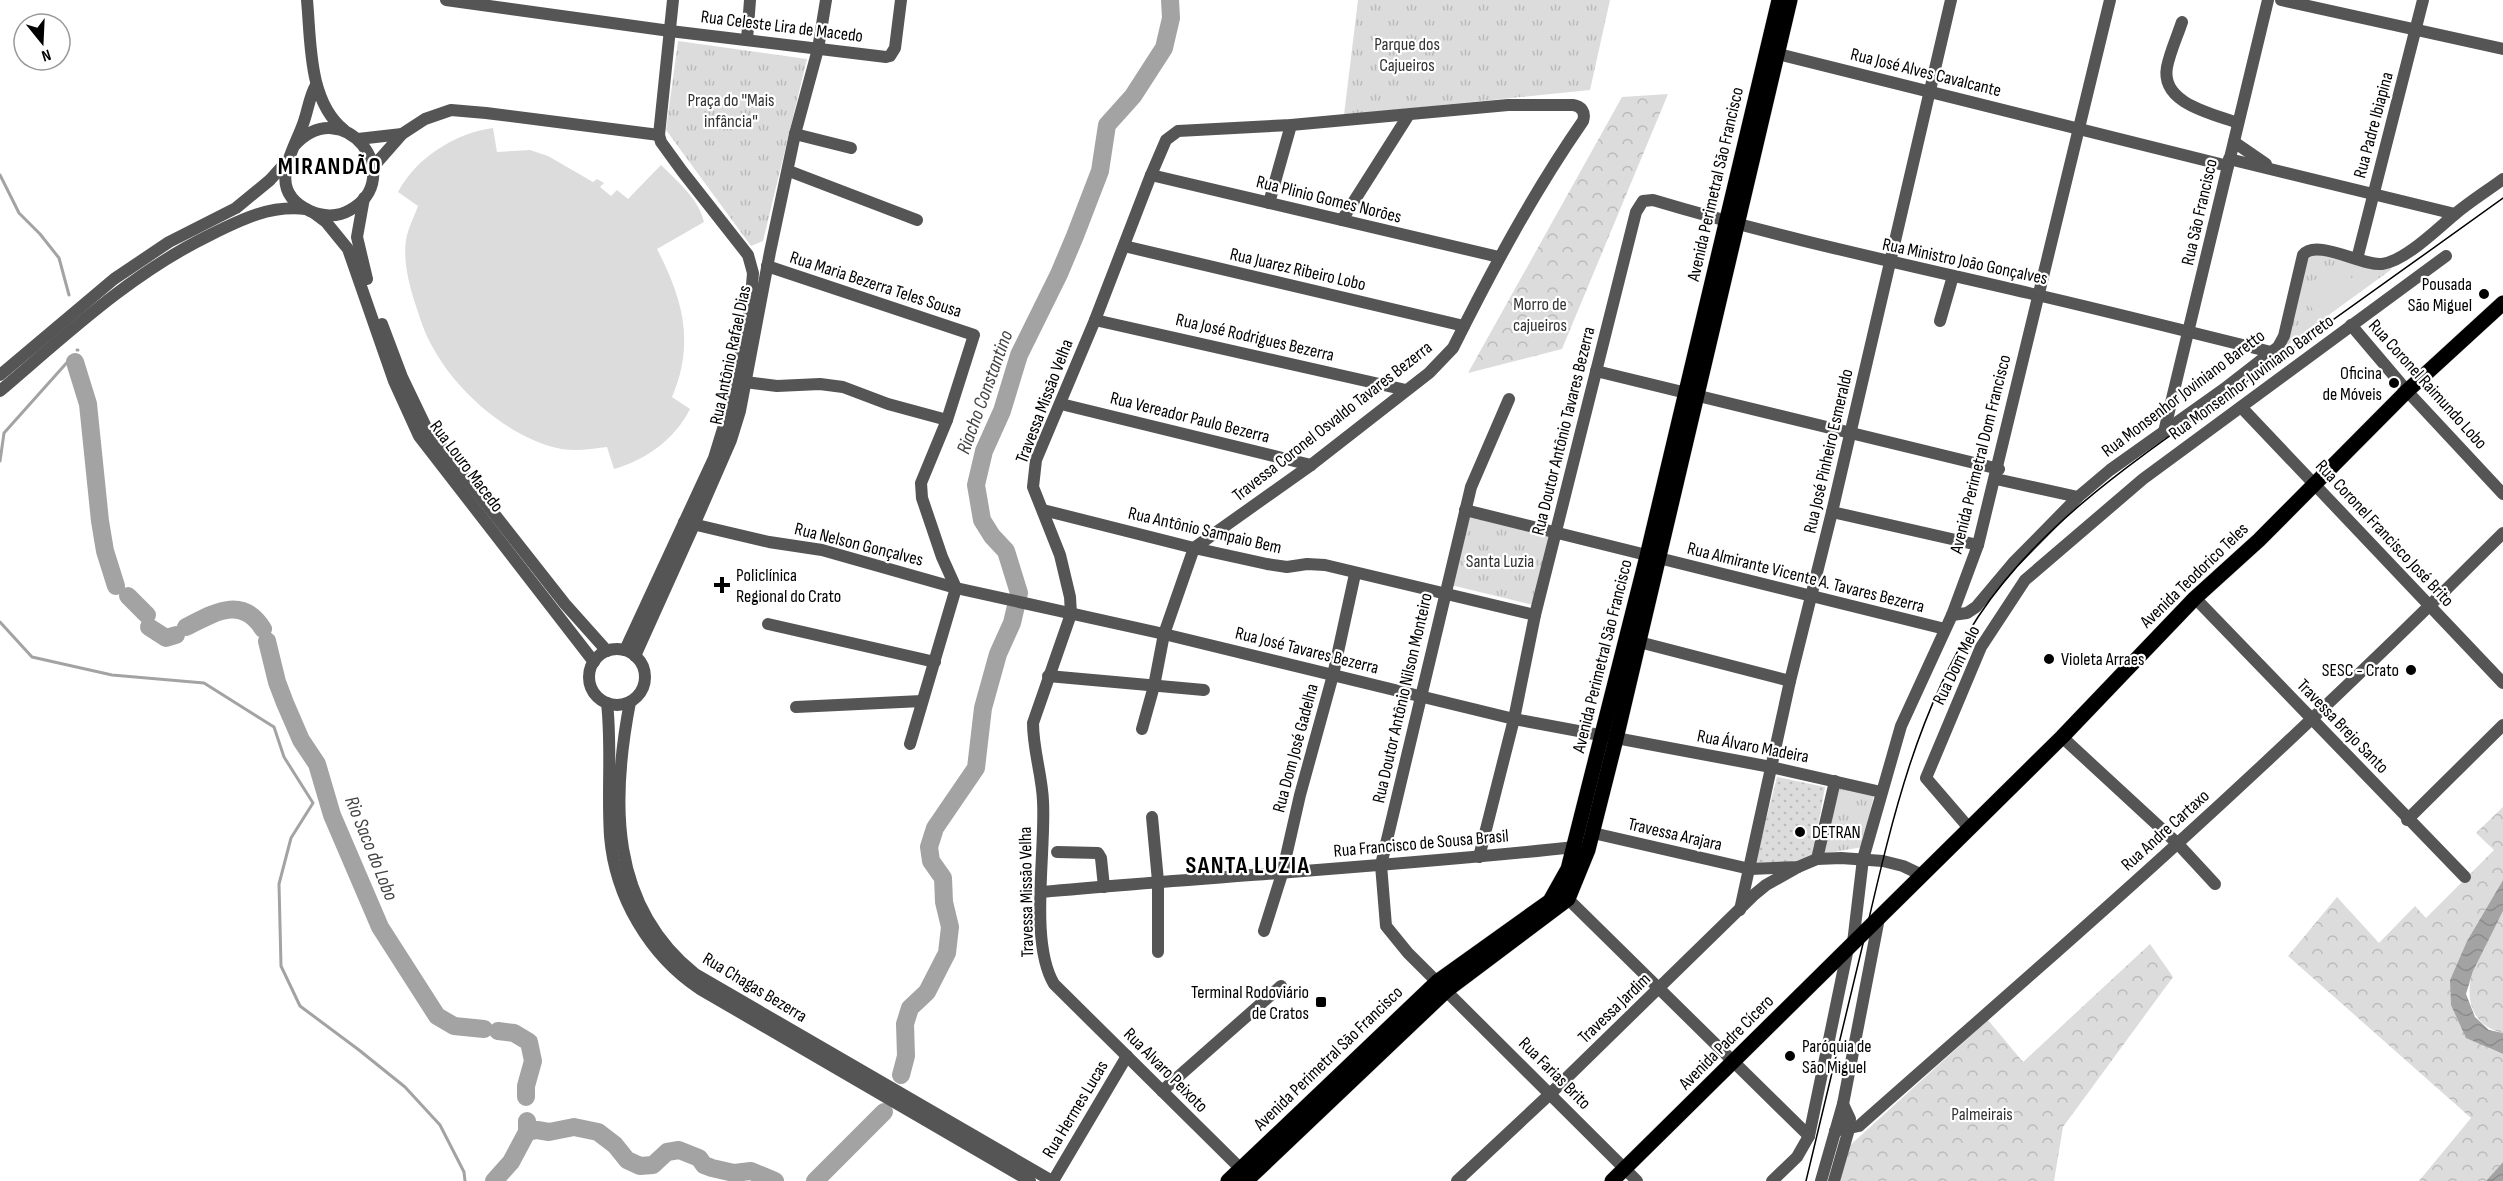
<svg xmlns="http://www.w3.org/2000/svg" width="2503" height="1181" viewBox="0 0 2503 1181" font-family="'Sofia Sans Condensed',sans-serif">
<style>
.grass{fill:url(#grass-dots)}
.forest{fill:url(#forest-crowns)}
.park{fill:url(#park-tufts)}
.pitch{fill:#dcdcdc}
.water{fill:url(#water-waves)}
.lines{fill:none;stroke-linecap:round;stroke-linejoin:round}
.stream{stroke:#a3a3a3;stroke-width:3}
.river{stroke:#a3a3a3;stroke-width:18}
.major-casing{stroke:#dbdbdb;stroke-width:16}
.minor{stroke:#555;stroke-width:12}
.major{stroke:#000;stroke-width:15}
.tram{stroke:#000;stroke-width:1.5}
.poi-dot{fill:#000;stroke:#fff;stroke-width:2}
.labels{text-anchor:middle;stroke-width:4.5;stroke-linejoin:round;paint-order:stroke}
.street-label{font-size:18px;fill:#000;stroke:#fff}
.park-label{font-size:18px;fill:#333;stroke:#fff}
.poi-label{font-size:18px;fill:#000;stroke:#fff;text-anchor:end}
.water-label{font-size:20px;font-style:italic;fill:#444;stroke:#fff}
.district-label{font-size:24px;font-weight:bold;letter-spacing:1.5px;fill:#000;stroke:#fff}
</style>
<defs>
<pattern id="grass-dots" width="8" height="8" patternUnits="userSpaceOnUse" patternTransform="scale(1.5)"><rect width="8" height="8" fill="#dcdcdc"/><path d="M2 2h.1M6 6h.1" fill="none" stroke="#bbb" stroke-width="1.8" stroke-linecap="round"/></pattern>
<pattern id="forest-crowns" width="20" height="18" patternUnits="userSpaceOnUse" patternTransform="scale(1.5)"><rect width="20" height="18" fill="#dcdcdc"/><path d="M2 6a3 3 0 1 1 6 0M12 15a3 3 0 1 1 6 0" fill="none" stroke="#bbb"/></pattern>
<pattern id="park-tufts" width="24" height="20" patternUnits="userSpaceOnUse" patternTransform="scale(1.5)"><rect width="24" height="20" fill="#dcdcdc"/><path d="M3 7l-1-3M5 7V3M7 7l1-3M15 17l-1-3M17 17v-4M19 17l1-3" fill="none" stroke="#bbb"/></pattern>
<pattern id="water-waves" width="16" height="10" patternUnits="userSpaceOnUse" patternTransform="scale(1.5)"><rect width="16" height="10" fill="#a3a3a3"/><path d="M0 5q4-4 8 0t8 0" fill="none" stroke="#8b8b8b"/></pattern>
</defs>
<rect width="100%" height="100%" fill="#fff"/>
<polygon class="grass" points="1777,777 1825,787 1812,858 1787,862 1755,863"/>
<g class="forest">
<polygon points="1668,94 1562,349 1468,373 1622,97"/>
<polygon points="2503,807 2503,880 2467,941 2450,980 2488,1048 2503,1054 2503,1162 2486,1181 2419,1181 2471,1118 2288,956 2337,897 2379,943 2415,906 2426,918 2494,850 2476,833"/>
<path d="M 2503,911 L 2503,1033 C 2472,1026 2464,999 2473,971 C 2479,950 2494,930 2503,911 Z"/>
<polygon points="2150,944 2173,977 2063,1127 2054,1181 1840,1181 1847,1148 1988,1020 2023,1062"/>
</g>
<g class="park">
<polygon points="1358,0 1610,0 1590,90 1344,115"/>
<polygon points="678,41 807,59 763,241 751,246 666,130"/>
<polygon points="2316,250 2392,269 2282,349 2305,255"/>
<polygon points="1468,516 1550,536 1533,605 1451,585"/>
<polygon points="1840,787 1874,794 1863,847 1822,854"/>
</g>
<g class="pitch">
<path d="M 493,128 L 497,152 L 530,150 L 548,156 L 593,182 L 597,179 L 604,183 L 600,187 L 611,196 L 617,190 L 628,199 L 661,165 C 677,181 699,199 704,222 L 657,249 C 683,299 695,343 672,397 L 690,409 C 675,439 646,460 614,469 L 607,447 C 590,449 574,452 557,448 C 507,436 456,391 432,346 C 424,332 420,318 415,303 C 409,284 403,261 406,240 C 408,228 414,217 418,206 L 398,192 C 416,158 455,133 493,128 Z"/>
<polygon points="2339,262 2357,285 2317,315 2300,291"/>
</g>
<g class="water">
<polygon points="2503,880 2503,911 2473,971 2466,994 2475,1017 2489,1030 2503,1033 2503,1054 2466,1038 2451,1005 2450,980 2467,941"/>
<polygon points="2503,1162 2503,1181 2486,1181"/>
</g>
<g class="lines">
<g class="stream">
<polyline points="0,175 19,213 40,234 59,258 69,295"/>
<polyline points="77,350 78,350"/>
<polyline points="0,461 4,433 71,358"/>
<polyline points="0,622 32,657 112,675 204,683 274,727 284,757 313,803 291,838 279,884 281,966 300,1006 359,1050 405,1087 440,1125 464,1172 465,1181"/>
</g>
<g class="river">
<polyline points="75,362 88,404 100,521 105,551 116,586"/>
<polyline points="128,596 147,615"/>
<polyline points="149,627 166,638 176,635"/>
<path d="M 186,627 C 214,613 242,595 263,629"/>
<polyline points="267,641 277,682 285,703 301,740 317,764 332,815 380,927 437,1016 454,1026 484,1029"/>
<polyline points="498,1031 514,1033 529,1042 533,1061 526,1086 526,1097"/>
<polyline points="901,1075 906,1056 905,1024 910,1008 927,992 947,953 950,927 944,902 943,878 931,861 929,847 935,828 976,768 983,708 998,654 1012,623 1019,593 1006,551 992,536 982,520 976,485 984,451 1002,411 1019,355 1059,274 1075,236 1100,171 1107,125 1133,96 1164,48 1171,18 1170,0"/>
<polyline points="527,1132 537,1130 549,1132 574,1127 598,1132 615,1145 627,1160 640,1166 653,1165 667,1152 679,1150 699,1158 704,1165 712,1168 734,1173 751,1171 775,1181"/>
<polyline points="494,1181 511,1162 527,1132 527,1121"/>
<polyline points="815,1181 884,1112"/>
</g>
<defs>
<g id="major">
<polyline points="1228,1181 1438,981 1550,901 1568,869 1647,556 1779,0"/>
<polyline points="1246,1181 1447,990 1568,899 1588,850 1616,739 1790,0"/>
<polyline points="1612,1181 2062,737 2195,598 2259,540 2407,391 2503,303"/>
</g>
</defs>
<use href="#major" class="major-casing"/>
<g class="minor">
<path d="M 307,0 C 311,42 308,101 344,130"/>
<polyline points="446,0 670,31 886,57 890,56 895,48 901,0"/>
<polyline points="2281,0 2503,49"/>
<path d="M 2182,22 C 2177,37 2170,52 2167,67 C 2160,104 2214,114 2238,123"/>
<polyline points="747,40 750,0"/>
<polyline points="1770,52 2228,166"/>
<polyline points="795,134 851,148"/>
<polyline points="358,139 402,134"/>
<polyline points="2234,142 2266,164"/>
<path d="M 294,146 C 343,91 409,177 350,210 C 338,217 323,217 310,211 C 266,191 292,154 303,124 C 308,111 309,97 316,85"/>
<polyline points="2229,159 2455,214"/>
<polyline points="373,167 402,134 425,119 451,110 486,113 659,135"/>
<polyline points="789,171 917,220"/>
<polyline points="1151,175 1499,257"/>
<polyline points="364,198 357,237 367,279"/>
<polyline points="1269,203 1291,125"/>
<polyline points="314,213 326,222 348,249 394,381 419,436 594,662"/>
<polyline points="1342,220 1408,116"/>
<polyline points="1124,246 1464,326"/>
<polyline points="2357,259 2423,0"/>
<polyline points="767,266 974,335 947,420 921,483 922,498 942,557 956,588 910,744"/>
<polyline points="1095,320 1406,390"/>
<polyline points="1940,321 1953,276"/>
<polyline points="382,324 402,377 426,427 565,604 607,651"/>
<polyline points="2351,325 2407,391 2503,494"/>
<polyline points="1596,371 1999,469"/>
<polyline points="0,375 114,279 169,242 236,208 270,180 287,161"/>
<polyline points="745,382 777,386 820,384 843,387 888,404 947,420"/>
<path d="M 0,391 C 67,334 130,274 210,235 C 242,219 270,205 306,209"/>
<polyline points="1509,399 1471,487 1381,865 1386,926 1408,953 1637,1181"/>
<polyline points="1061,404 1311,465"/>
<polyline points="2241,407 2503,683"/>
<polyline points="2164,432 2268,0"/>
<polyline points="1996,479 2078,497"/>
<polyline points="1043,510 1194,548 1267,564 1287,567 1307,564 1325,565 1535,615"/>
<polyline points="1465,510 1945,629"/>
<polyline points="1832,512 1978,545"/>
<polyline points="684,522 769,542 822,550 956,588 1164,634 1514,719 1771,767 1881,792"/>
<polyline points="2195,598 2465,877"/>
<path d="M 1952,615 L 1967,613 L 1976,607 L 2013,563 L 2078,497 L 2110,470 L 2224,389 L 2278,347 L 2284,336 L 2303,255 C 2316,238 2362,266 2382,264 C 2405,261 2437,229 2454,215 C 2469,202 2487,191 2503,179"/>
<polyline points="768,624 935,662"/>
<polyline points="1639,642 1790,681"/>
<circle cx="617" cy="677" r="28"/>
<polyline points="625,650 714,458 730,406 750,309 753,273 748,255 682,171 661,142 659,135 673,0"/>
<polyline points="635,656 694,525 731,440 740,411 770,252 795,134 818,49 826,0"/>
<polyline points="1048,676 1204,690"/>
<path d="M 630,702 C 611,801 609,905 695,974 L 1052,1181"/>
<path d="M 607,703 C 612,747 607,791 610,836 C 615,897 650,956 700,989 L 1030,1181"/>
<polyline points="796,707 922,701"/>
<path d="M 1142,729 L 1154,686 L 1164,634 L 1194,548 L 1311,465 L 1429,373 L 1453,348 C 1492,270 1533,193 1583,121 C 1586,112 1581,106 1573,105 L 1508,105 L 1291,125 L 1178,131 L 1166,140 L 1151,175 L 1095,320 L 1036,460 L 1033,487 L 1060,555 L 1070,597 L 1071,614 L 1033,723 C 1033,750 1042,775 1043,801 C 1046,852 1029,942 1054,984 L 1246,1174"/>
<polyline points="2062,737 2178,844 2215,884"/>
<polyline points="1152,817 1158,881 1158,952"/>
<polyline points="2407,820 2503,725"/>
<polyline points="1969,828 1926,778 1981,647 2025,580 2143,479 2446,256"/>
<polyline points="1593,833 1750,869 1798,867 1817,859 1841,858 1883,861 1903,866 1922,875"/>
<polyline points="1057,852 1098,853 1101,858 1104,887"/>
<path d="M 1479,857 L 1514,719 L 1535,615 L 1636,212 L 1643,201 L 1653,200 C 1780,238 1908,265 2037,295 C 2115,313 2193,333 2271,352"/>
<polyline points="1817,859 1835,781"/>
<path d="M 1042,892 C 1220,876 1398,866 1575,847 L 1581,848"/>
<polyline points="1568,899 1809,1136"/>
<polyline points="1740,910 1790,681 1832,512 1951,0"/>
<polyline points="1264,931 1282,874 1300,795 1333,675 1355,574"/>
<polyline points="1853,943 1863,859 1901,726 1952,615 1978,545 2110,0"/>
<polyline points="1162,1091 1281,986"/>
<path d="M 1835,1131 L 1859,1126 C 1965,1032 2073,939 2178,843 C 2289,742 2397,639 2503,533"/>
<polyline points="1053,1181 1127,1056"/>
<polyline points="1457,1181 1550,1094 1755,894 1766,885 1798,867"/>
<polyline points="1772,1181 1797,1157 1809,1136 1848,948"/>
<polyline points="1821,1181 1843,1104 1879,918"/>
<polyline points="1834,1181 1849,1129 1850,1119 1843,1104"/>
</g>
<use href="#major" class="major"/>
<path class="tram" d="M 1806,1181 C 1826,1096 1847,1012 1867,927 C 1892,820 1917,711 1978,617 C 2043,519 2145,454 2239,387 C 2327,325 2415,261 2503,198"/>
</g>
<g class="poi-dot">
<circle cx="2484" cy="294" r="6"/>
<circle cx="2394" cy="383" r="6"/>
<path d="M719 576h6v6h6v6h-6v6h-6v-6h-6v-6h6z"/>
<circle cx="2049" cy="659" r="6"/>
<circle cx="2411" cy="670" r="6"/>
<circle cx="1800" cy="832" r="6"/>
<rect x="1315" y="996" width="12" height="12" rx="3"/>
<circle cx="1790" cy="1056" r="6"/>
</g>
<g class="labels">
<g class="street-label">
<text transform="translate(782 26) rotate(7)" y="6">Rua Celeste Lira de Macedo</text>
<text transform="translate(1926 72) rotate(14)" y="6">Rua José Alves Cavalcante</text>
<text transform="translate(2373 125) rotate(-75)" y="6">Rua Padre Ibiapina</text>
<text transform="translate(1715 184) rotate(-77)" y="6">Avenida Perimetral São Francisco</text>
<text transform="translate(1329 199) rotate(14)" y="6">Rua Plinio Gomes Norões</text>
<text transform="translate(2199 212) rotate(-77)" y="6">Rua São Francisco</text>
<text transform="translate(1965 261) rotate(12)" y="6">Rua Ministro João Gonçalves</text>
<text transform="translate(1298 269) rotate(13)" y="6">Rua Juarez Ribeiro Lobo</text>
<text transform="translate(876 284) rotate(18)" y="6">Rua Maria Bezerra Teles Sousa</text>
<text transform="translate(1255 337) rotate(13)" y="6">Rua José Rodrigues Bezerra</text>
<text transform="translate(730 355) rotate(-78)" y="6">Rua Antônio Rafael Dias</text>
<text transform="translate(2251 377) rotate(-36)" y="6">Rua Monsenhor Juviniano Barreto</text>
<text transform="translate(2428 384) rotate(48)" y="6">Rua Coronel Raimundo Lobo</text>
<text transform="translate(2183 393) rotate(-37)" y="6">Rua Monsenhor Joviniano Baretto</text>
<text transform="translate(1044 401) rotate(-69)" y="6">Travessa Missão Velha</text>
<text transform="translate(1190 417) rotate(14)" y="6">Rua Vereador Paulo Bezerra</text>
<text transform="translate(1332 421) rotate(-38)" y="6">Travessa Coronel Osvaldo Tavares Bezerra</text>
<text transform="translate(1563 431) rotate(-76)" y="6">Rua Doutor Antônio Tavares Bezerra</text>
<text transform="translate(1828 451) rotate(-77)" y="6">Rua José Pinheiro Esmeraldo</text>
<text transform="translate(1980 454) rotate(-76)" y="6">Avenida Perimetral Dom Francisco</text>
<text transform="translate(467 466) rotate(53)" y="6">Rua Louro Macedo</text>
<text transform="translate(1205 530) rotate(13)" y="6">Rua Antônio Sampaio Bem</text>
<text transform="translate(2385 533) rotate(47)" y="6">Rua Coronel Francisco José Brito</text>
<text transform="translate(859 544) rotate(14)" y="6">Rua Nelson Gonçalves</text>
<text transform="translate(2194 575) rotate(-44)" y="6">Avenida Teodorico Teles</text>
<text transform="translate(1806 577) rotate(14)" y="6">Rua Almirante Vicente A. Tavares Bezerra</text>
<text transform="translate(1307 650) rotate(14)" y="6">Rua José Tavares Bezerra</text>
<text transform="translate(1602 656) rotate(-76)" y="6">Avenida Perimetral São Francisco</text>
<text transform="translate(1956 665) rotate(-64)" y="6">Rua Dom Melo</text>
<text transform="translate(1402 698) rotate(-77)" y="6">Rua Doutor Antônio Nilson Monteiro</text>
<text transform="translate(2343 726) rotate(46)" y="6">Travessa Brejo Santo</text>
<text transform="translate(1753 746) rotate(11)" y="6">Rua Álvaro Madeira</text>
<text transform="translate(1295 748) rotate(-75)" y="6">Rua Dom José Gadelha</text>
<text transform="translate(2165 830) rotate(-42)" y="6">Rua Andre Cartaxo</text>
<text transform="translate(1675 834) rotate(13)" y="6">Travessa Arajara</text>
<text transform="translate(1421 843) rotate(-5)" y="6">Rua Francisco de Sousa Brasil</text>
<text transform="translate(1026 892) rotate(-91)" y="6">Travessa Missão Velha</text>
<text transform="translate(755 987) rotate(31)" y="6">Rua Chagas Bezerra</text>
<text transform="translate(1614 1008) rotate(-44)" y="6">Travessa Jardim</text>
<text transform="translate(1726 1042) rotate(-45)" y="6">Avenida Padre Cícero</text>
<text transform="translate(1328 1058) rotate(-44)" y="6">Avenida Perimetral São Francisco</text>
<text transform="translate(1166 1070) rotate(45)" y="6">Rua Alvaro Peixoto</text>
<text transform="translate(1555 1073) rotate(45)" y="6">Rua Farias Brito</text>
<text transform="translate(1075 1109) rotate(-59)" y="6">Rua Hermes Lucas</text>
</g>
<g class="park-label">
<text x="1407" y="50">Parque dos<tspan x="1407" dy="21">Cajueiros</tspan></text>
<text x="731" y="106">Praça do ''Mais<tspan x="731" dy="21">infância''</tspan></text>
<text x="1540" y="310">Morro de<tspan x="1540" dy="21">cajueiros</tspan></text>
<text x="1500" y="567">Santa Luzia</text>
<text x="1982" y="1120">Palmeirais</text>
</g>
<g class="poi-label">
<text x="2472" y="290">Pousada<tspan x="2472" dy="21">São Miguel</tspan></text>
<text x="2382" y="379">Oficina<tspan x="2382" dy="21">de Móveis</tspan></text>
<text x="736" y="581" text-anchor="start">Policlínica<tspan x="736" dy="21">Regional do Crato</tspan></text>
<text x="2061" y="665" text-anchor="start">Violeta Arraes</text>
<text x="2399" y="676">SESC - Crato</text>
<text x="1812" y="838" text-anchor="start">DETRAN</text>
<text x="1309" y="998">Terminal Rodoviário<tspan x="1309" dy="21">de Cratos</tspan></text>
<text x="1802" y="1052" text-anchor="start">Paróquia de<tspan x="1802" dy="21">São Miguel</tspan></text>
</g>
<g class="water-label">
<text transform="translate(984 392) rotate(-70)" y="7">Riacho Constantino</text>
<text transform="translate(372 848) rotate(68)" y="7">Rio Saco do Lobo</text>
</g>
<g class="district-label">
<text x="330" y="174">MIRANDÃO</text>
<text x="1248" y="873">SANTA LUZIA</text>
</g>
</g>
<g transform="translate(42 42) rotate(162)"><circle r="28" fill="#ffffff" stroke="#999999" stroke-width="1.5"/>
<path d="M0-4.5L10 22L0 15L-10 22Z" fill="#000000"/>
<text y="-9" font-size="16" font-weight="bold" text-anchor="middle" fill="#000000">N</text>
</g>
</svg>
